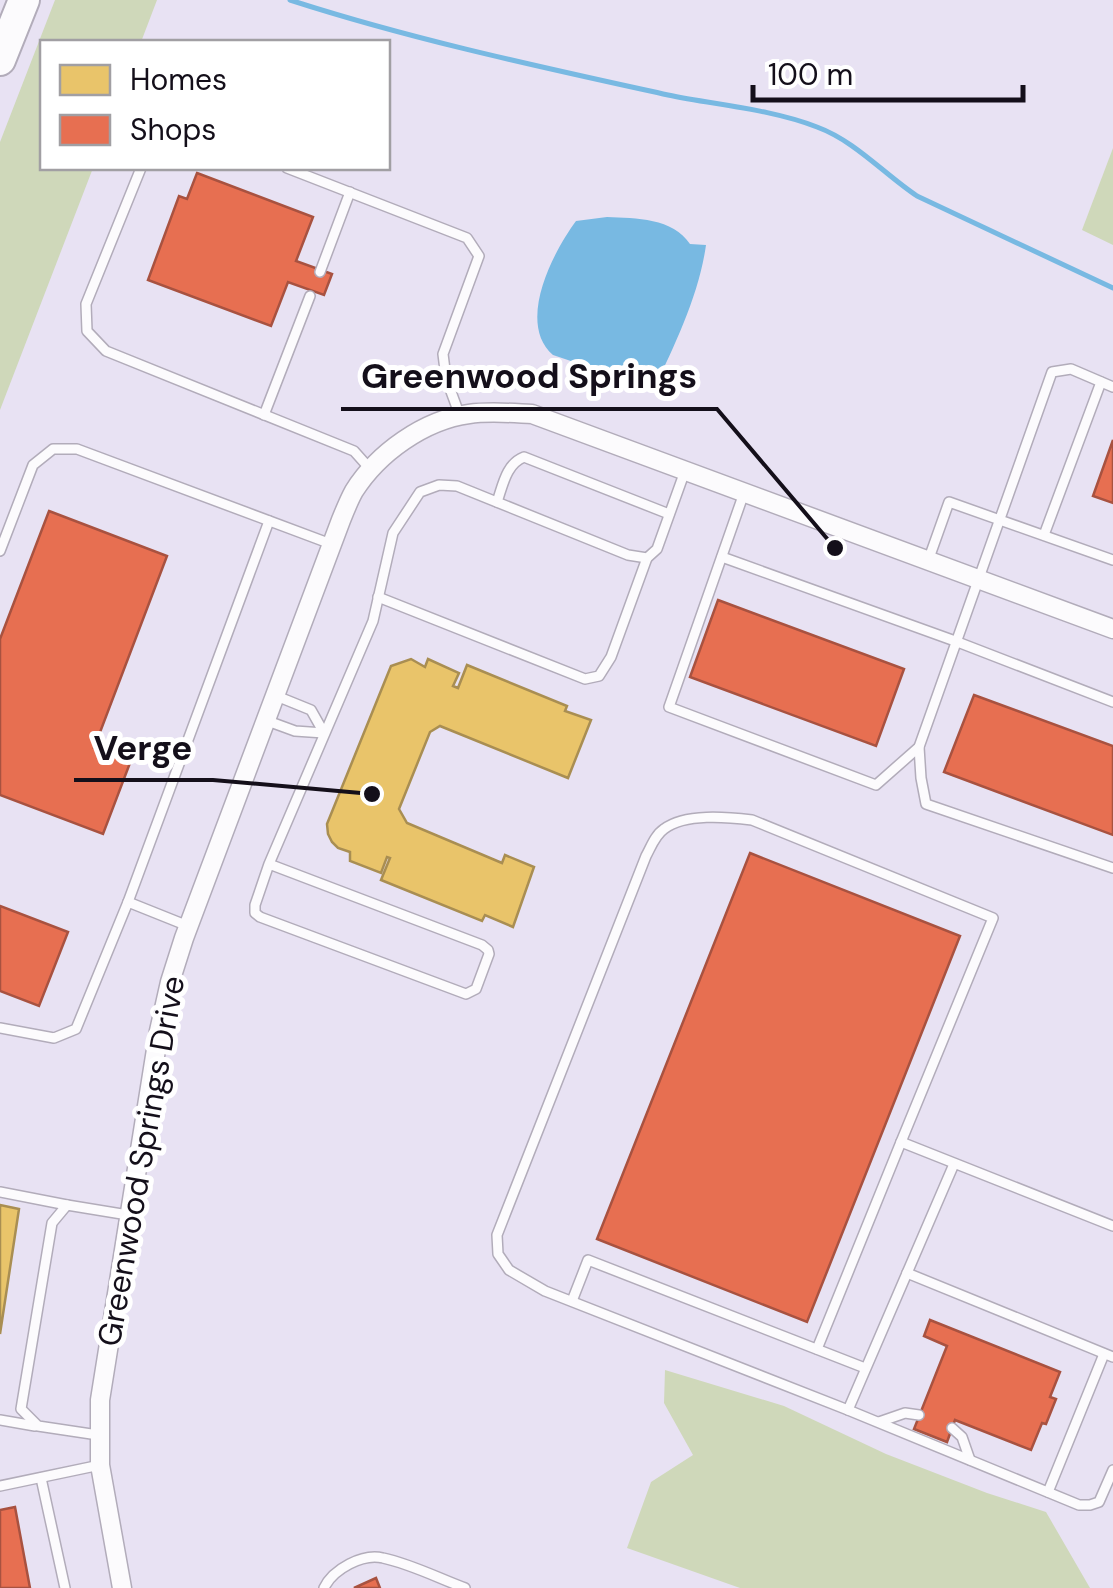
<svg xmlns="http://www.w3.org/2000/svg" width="1113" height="1588" viewBox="0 0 1113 1588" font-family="'DM Sans',sans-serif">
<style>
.green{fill:#cfd8ba}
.water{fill:#78b9e2}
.homes{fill:#e9c46a;stroke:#a98e52;stroke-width:2.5}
.shops{fill:#e76f51;stroke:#a85240;stroke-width:2.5}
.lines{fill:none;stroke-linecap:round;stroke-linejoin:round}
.stream{stroke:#78b9e2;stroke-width:5}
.service-casing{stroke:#b2acba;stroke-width:12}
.minor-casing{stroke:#b2acba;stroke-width:21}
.motorway-casing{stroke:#b2acba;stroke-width:34}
.service{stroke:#fcfbfd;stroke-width:9}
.minor{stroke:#fcfbfd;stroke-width:18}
.motorway{stroke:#fcfbfd;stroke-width:30}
.labels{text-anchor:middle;stroke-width:10;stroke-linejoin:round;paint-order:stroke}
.street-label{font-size:32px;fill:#140f1a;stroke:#fff}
.leader{fill:none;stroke:#140f1a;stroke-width:4}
.callout-dot{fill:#140f1a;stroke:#fff;stroke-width:4}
.callout-label{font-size:35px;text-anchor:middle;font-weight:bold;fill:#140f1a;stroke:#fff;stroke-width:10;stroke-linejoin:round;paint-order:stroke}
</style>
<rect width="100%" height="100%" fill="#e8e2f3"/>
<g class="green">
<polygon points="55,0 157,0 141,42 42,42 42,168 93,168 0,410 0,142"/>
<polygon points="1113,148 1113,245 1082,230"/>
<polygon points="665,1370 784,1406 886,1454 987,1493 1046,1512 1090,1588 740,1588 627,1548 651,1482 693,1455 664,1403"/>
</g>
<path class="water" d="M 607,217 C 636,218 673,218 690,244 L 706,245 C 699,295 675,344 654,389 L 553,355 C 516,323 553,252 576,221 Z"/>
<g class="homes">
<polygon points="411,659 425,667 428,659 459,673 453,686 458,688 467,665 567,706 565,711 591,720 568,778 440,726 430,732 399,809 407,823 502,863 505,855 534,867 513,927 485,915 482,921 381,880 390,858 387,857 381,873 350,861 350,852 338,848 332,842 328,834 327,824 391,666"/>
<polygon points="0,1205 19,1209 0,1334"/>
</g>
<g class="shops">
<polygon points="197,173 313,217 296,261 332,274 324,295 288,282 271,326 148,280 179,196 187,199"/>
<polygon points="1113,440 1113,503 1093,496"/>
<polygon points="49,511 167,556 94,748 130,763 103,834 0,795 0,639"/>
<polygon points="718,600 904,669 876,746 690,677"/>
<polygon points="974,695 1113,746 1113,835 944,772"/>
<polygon points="750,853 960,936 807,1322 597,1239"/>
<polygon points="0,906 68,932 39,1006 0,991"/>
<polygon points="930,1320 1060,1372 1050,1397 1056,1399 1046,1424 1042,1423 1031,1450 955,1420 947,1442 914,1429 947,1346 924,1336"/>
<polygon points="15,1507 30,1588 0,1588 0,1510"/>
<polygon points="376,1578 380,1588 354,1588"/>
</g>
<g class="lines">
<path class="stream" d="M 290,0 C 414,40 541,67 668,95 C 716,105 771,109 817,127 C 855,141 884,174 917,196 L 1113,288"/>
<defs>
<g id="service">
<polyline points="141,168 86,304 87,331 106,351 354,451 371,470"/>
<polyline points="287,168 467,238 479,256 443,354 446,378 460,416"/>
<polyline points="320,272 350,192"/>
<polyline points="1113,387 1071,369 1052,372 919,747 921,778 926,804 1113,868"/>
<polyline points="264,415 310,296"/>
<polyline points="744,493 669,707 876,785 919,747"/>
<path d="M 497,502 C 503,485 506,464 524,457 L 669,514"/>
<polyline points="1044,535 1101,382"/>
<polyline points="0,551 33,465 53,449 77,449 331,544"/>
<polyline points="722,557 955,641 1113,702"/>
<polyline points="928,561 949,502 1113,560"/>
<polyline points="378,597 585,679 599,676 611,657 647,558"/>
<polyline points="274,695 311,710 324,733"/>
<polyline points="265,720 295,731 324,733"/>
<polyline points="269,864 482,945 488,950 489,954 476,989 466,994 260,917 255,913 255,905 269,864 373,621 393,533 420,492 439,485 457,486 628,555 647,558 657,549 685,471"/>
<polyline points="128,902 269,521"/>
<polyline points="0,1028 54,1038 76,1029 128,902 188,926"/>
<path d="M 954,1164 L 848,1410 L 545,1291 L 509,1270 L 498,1254 L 497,1235 L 646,856 C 651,847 655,835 664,829 C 685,813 727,817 752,820 L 993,918 L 901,1142 L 1113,1226"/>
<polyline points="0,1192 67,1205"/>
<polyline points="907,1273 1113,1357"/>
<polyline points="572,1301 588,1260 865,1368"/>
<polyline points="817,1349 901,1142"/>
<polyline points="848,1410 1079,1505 1090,1505 1099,1502 1113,1470"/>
<polyline points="0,1420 35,1426"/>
<polyline points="879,1422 905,1413 919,1415"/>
<polyline points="952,1428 962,1437 970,1460"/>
<polyline points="98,1435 38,1426 21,1409 52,1223 67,1205 128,1215"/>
<polyline points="41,1478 65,1588"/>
<polyline points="0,1486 100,1465"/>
<polyline points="1048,1492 1104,1354"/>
<path d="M 324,1588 C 333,1569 363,1553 383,1558 C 411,1564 438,1578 465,1588"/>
</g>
<path id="minor" d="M 122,1588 L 100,1465 L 100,1400 L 159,1031 L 170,982 L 184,938 L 341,520 C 345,510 349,500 354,491 C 378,453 424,420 469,414 C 489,411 511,413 532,414 L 1113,629"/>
<polyline id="motorway" points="0,60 24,0"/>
</defs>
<use href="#service" class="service-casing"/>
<use href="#minor" class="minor-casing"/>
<use href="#motorway" class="motorway-casing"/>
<use href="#service" class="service"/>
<use href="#minor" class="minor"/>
<use href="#motorway" class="motorway"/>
</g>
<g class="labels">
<g class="street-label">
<text transform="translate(141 1161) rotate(-80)" y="11">Greenwood Springs Drive</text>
</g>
</g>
<path class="leader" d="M835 548L717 409H341M372 794L213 780H74"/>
<g class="callout-dot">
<circle cx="835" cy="548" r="10"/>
<circle cx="372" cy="794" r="10"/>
</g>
<g class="callout-label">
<text x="529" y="388">Greenwood Springs</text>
<text x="143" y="760">Verge</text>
</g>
<rect x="40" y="40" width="350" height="130" fill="#ffffff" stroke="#a19fa3" stroke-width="2.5"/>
<rect x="60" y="65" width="50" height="30" fill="#e9c46a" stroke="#a19fa3" stroke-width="2.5"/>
<text x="130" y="90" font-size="30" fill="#140f1a">Homes</text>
<rect x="60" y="115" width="50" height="30" fill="#e76f51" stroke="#a19fa3" stroke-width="2.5"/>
<text x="130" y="140" font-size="30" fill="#140f1a">Shops</text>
<path d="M753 85v15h270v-15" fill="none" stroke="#140f1a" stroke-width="5"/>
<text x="768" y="85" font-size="30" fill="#140f1a" stroke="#ffffff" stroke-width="8" paint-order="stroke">100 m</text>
</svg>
